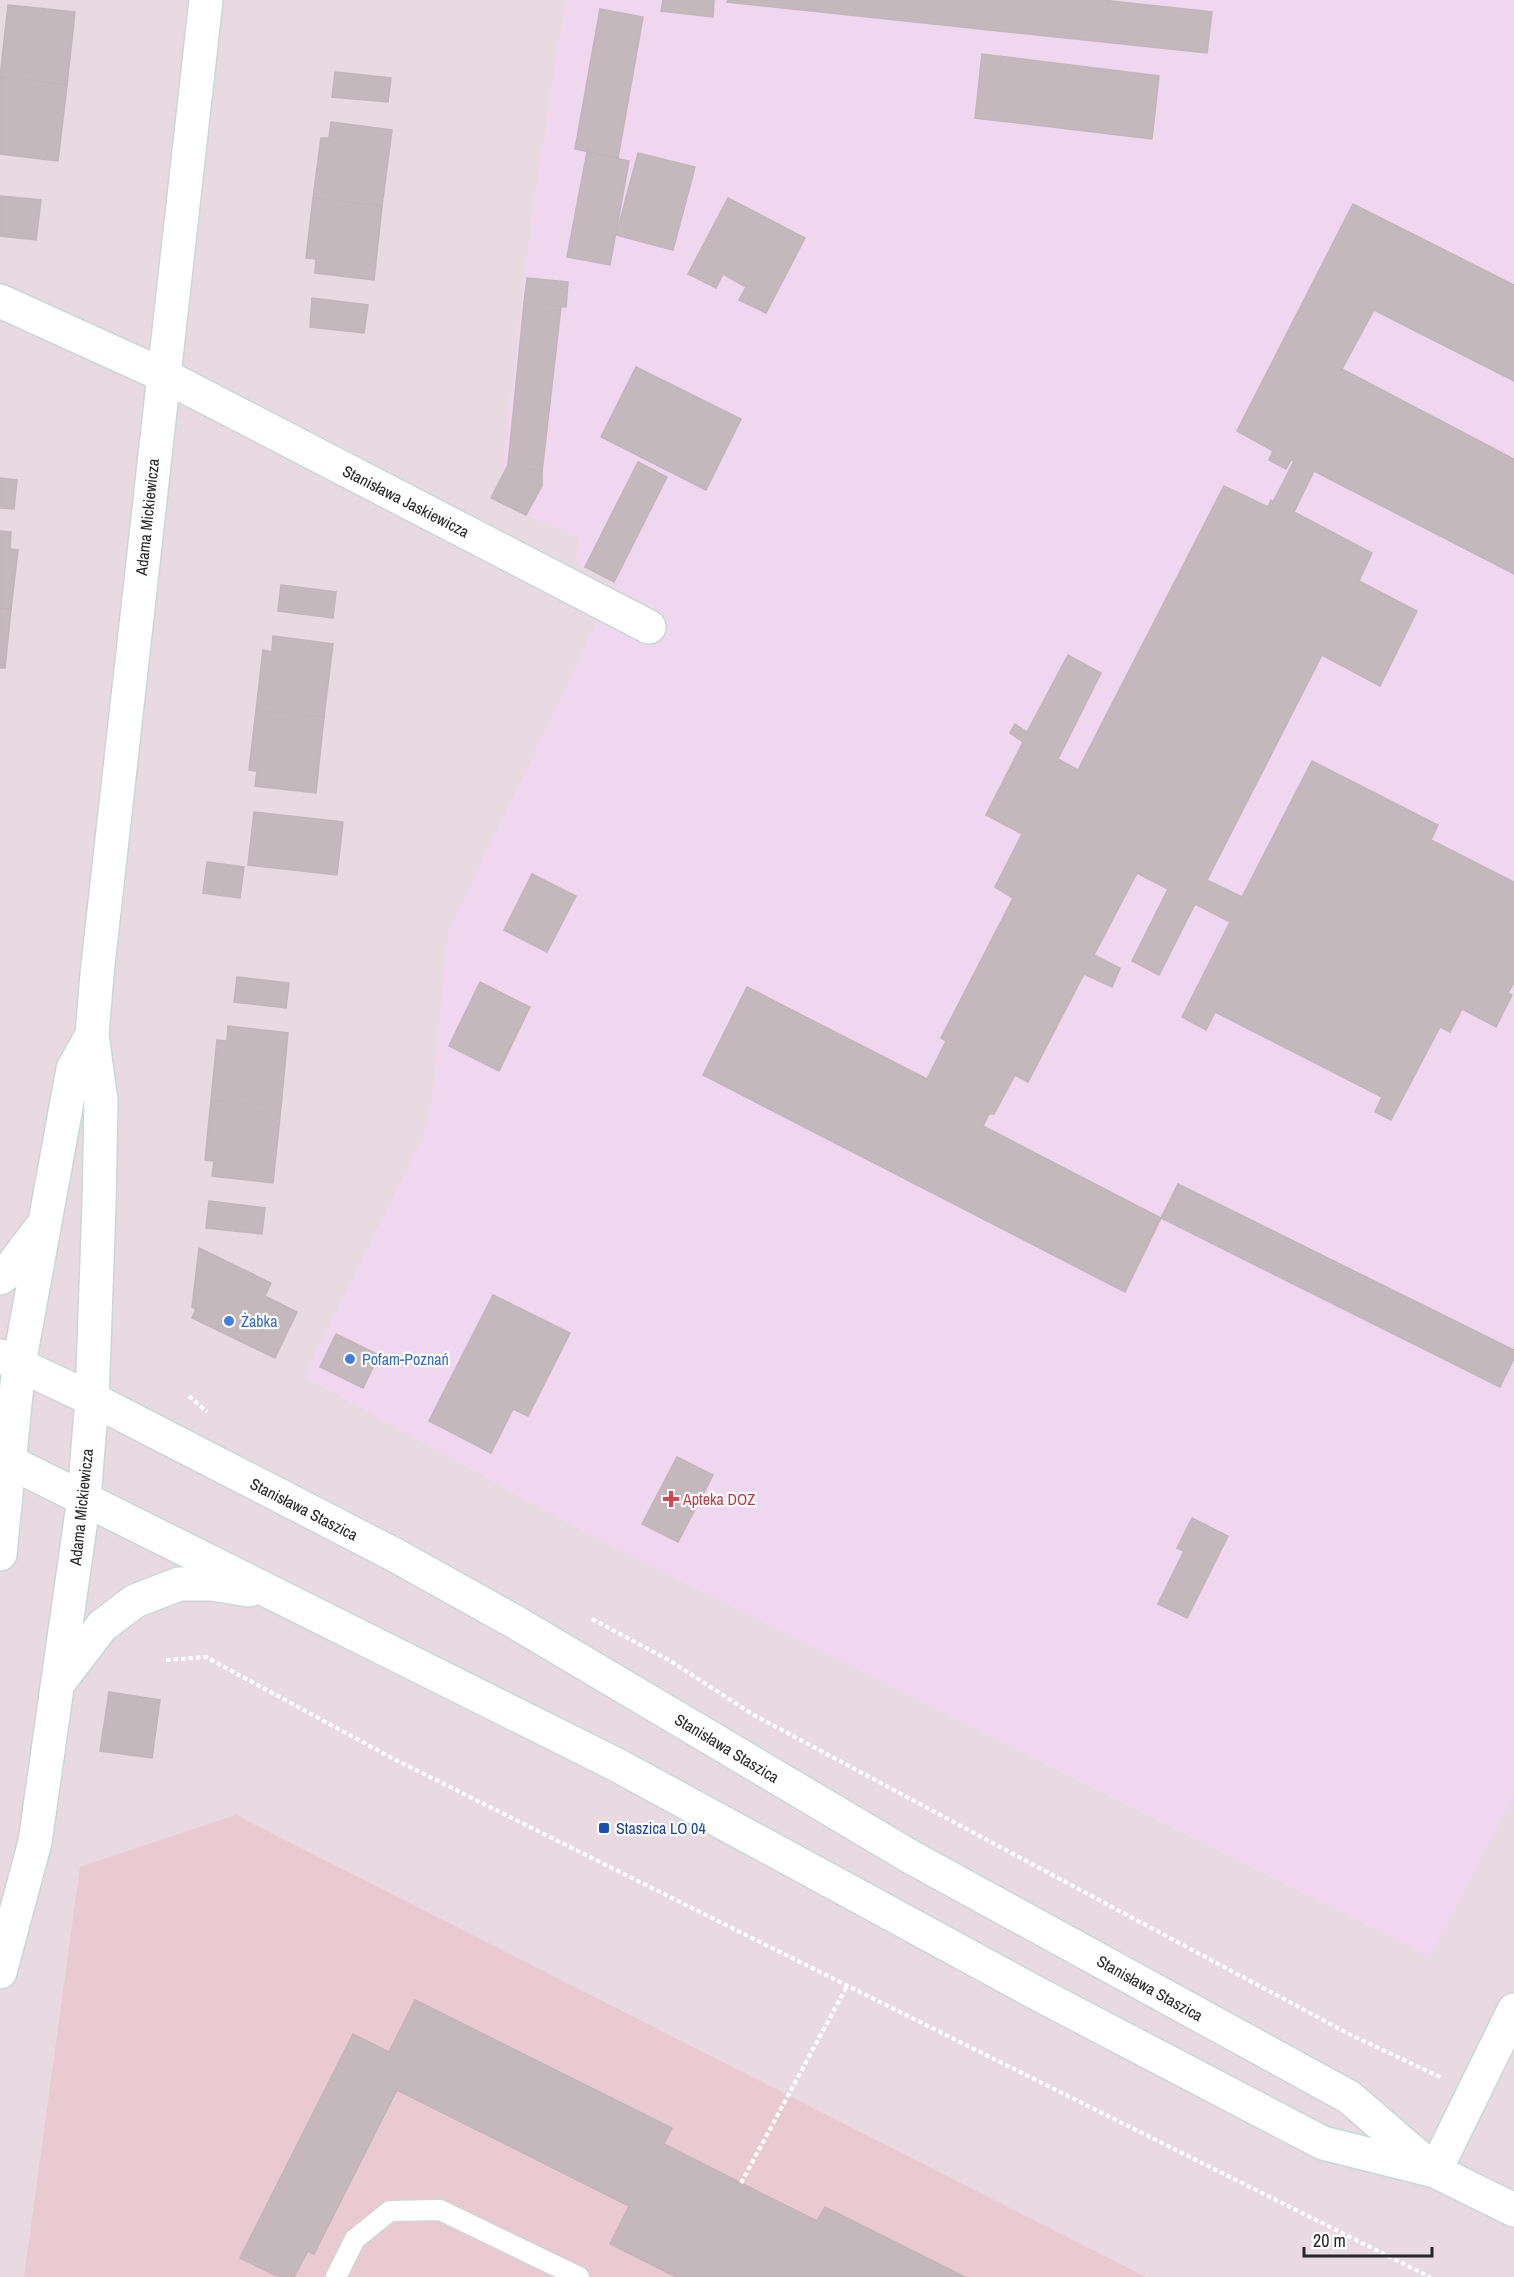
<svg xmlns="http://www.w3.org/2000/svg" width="1514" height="2277" viewBox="0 0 1514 2277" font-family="'Archivo Narrow',sans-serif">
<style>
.education{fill:#e9cad3}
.medical{fill:#eed7ef}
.building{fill:#c4b8bd;stroke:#c3b4b9;stroke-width:1.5}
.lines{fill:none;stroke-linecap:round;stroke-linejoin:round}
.lane-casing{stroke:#c8d8d5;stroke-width:22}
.street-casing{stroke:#c8d8d5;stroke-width:36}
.secondary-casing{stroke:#c8d8d5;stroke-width:36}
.path{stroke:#fff;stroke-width:4;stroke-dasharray:4.5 3;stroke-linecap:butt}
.lane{stroke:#fff;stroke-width:20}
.street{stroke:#fff;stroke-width:33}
.secondary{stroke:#fff;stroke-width:33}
.shop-dot{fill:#3f7fe0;stroke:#fff;stroke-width:2}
.health-dot{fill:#e0444e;stroke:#fff;stroke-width:2}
.transit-dot{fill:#1a4fb4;stroke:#fff;stroke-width:2}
.labels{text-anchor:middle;stroke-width:4.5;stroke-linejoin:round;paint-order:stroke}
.street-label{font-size:16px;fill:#272727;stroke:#fff}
.shop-label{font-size:16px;fill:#366cbe;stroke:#fff;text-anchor:start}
.health-label{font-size:16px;fill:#be3a42;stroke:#fff;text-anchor:start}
.transit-label{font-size:16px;fill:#164399;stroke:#fff;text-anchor:start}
</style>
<rect width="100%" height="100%" fill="#e8dae0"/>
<polygon class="education" points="236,1815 1146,2277 24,2277 80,1867"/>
<polygon class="medical" points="565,0 1514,0 1514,1795 1430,1958 585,1533 304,1377 429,1123 448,932 588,641 614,583 575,561 578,539 491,498 504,473 502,470 531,220"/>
<g class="building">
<polygon points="663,0 714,0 713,17 661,11"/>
<polygon points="728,0 1102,0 1212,12 1207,53 727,2"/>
<polygon points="8,5 75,12 67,85 0,77"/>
<polygon points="600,9 643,17 618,158 575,149"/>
<polygon points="982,54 1159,76 1152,139 975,118"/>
<polygon points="335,72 391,78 388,102 332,97"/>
<polygon points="0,77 67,85 58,161 0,154"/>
<polygon points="331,122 392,130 382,206 313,198 321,138 329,138"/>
<polygon points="587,152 629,161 610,265 567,257"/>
<polygon points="638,153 695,167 673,250 616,235"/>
<polygon points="0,196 41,200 36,240 0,236"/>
<polygon points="313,198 382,206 374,280 315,273 316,259 306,258"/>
<polygon points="728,198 805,238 766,313 739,300 746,287 723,274 716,288 688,274"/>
<polygon points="1353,204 1514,285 1514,381 1374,310 1342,369 1514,459 1514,574 1314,471 1294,512 1372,553 1359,581 1417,611 1380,686 1322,655 1207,880 1242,897 1312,761 1438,825 1431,840 1514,882 1514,982 1508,993 1512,995 1496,1027 1462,1009 1450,1032 1440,1027 1391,1120 1375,1112 1382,1097 1215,1012 1206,1030 1182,1017 1230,922 1195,904 1159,975 1132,961 1168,889 1137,873 1094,955 1120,968 1112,987 1084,974 1028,1082 1015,1075 994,1114 989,1114 983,1126 1161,1218 1125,1292 703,1075 747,987 927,1079 946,1041 941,1038 1013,898 995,887 1022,834 986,815 1023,742 1010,733 1015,724 1027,732 1068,655 1101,673 1058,759 1078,770 1224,486 1268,507 1271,500 1273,502 1294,461 1291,460 1286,469 1269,460 1273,451 1237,431"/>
<polygon points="527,278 568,282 566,307 524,303"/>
<polygon points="312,298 368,305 364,333 310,327"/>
<polygon points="524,303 561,307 542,472 508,465"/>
<polygon points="636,367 741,419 706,490 601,437"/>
<polygon points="638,462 667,477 614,582 585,567"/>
<polygon points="508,465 542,472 542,486 526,515 491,498"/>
<polygon points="0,478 17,480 14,509 0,508"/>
<polygon points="0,531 11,532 10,549 18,550 11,609 0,608"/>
<polygon points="281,585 336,592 333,618 278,611"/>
<polygon points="0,608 11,609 5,668 0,668"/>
<polygon points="273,636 333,644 324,717 256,710 263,650 272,652"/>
<polygon points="256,710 324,717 316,793 255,786 257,771 249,770"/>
<polygon points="254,812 343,822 337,875 248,865"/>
<polygon points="207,862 244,867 240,898 203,893"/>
<polygon points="532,874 576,896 547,952 504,930"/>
<polygon points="237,977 289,983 286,1008 234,1002"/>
<polygon points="480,982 530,1007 499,1071 449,1046"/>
<polygon points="228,1026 288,1033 281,1107 211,1100 217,1040 227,1041"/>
<polygon points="211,1100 281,1107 273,1183 212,1176 214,1161 205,1160"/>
<polygon points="1178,1184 1514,1350 1514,1358 1500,1387 1161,1218"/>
<polygon points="209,1201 265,1208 262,1234 206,1228"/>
<polygon points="199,1248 271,1283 265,1296 297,1312 275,1358 192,1318 196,1309 192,1307"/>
<polygon points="493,1295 570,1333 528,1416 513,1409 491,1453 429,1421"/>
<polygon points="336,1334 379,1355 363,1388 320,1367"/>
<polygon points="677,1457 713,1475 678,1542 642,1524"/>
<polygon points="1192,1518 1228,1536 1187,1618 1158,1604 1184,1551 1177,1548"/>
<polygon points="109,1692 160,1700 152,1758 100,1751"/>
<polygon points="415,2000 672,2128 664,2144 741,2183 817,2221 825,2207 965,2277 676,2277 610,2244 629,2206 397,2090 314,2254 308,2251 294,2277 279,2277 240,2258 353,2034 389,2052"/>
</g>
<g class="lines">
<defs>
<polyline id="lane" points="336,2277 355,2239 390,2211 440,2210 579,2277"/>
<g id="street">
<polyline points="0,301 163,375 649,627"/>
<polyline points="1435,2171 1514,2010"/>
</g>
<g id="secondary">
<polyline points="0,1278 7,1273 40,1229"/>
<polyline points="0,1356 92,1399 393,1554 515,1622 911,1857 1349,2097 1429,2166"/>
<polyline points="0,1457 617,1765 1040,1995 1323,2143 1435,2171 1514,2210"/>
<polyline points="0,1554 19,1364 73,1069 92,1035"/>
<polyline points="59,1682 102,1626 135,1601 179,1584 212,1584 249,1590"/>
<polyline points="0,1972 35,1842 84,1498 92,1399 99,1206 101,1101 92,1035 97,974 206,0"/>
</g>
</defs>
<use href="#lane" class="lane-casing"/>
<use href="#street" class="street-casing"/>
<use href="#secondary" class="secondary-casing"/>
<g class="path">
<polyline points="189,1396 207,1412"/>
<polyline points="592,1619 669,1660 752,1714 1351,2035 1440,2077"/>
<polyline points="166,1660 206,1657 392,1758 1430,2277"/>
<polyline points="741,2183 847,1986"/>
</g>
<use href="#lane" class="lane"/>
<use href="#street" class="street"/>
<use href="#secondary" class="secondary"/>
</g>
<g class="shop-dot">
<circle cx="229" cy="1321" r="6"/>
<circle cx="350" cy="1359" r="6"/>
</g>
<path class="health-dot" d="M668 1490h6v6h6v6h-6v6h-6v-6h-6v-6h6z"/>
<rect class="transit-dot" x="598" y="1822" width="12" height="12" rx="3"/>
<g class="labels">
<g class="street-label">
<text transform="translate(406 501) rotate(27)" y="6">Stanisława Jaskiewicza</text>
<text transform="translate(147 517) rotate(-84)" y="6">Adama Mickiewicza</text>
<text transform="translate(81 1507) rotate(-84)" y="6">Adama Mickiewicza</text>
<text transform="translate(304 1509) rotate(27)" y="6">Stanisława Staszica</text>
<text transform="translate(727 1748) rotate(31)" y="6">Stanisława Staszica</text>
<text transform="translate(1150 1988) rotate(29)" y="6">Stanisława Staszica</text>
</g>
<g class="shop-label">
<text x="241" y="1327">Żabka</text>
<text x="362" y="1365">Pofam-Poznań</text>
</g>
<g class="health-label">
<text x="683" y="1505">Apteka DOZ</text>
</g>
<g class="transit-label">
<text x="616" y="1834">Staszica LO 04</text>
</g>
</g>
<path d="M1304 2247v9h128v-9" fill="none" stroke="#272727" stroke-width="3"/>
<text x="1313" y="2247" font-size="18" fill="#272727" stroke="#ffffff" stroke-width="4.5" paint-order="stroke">20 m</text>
</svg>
